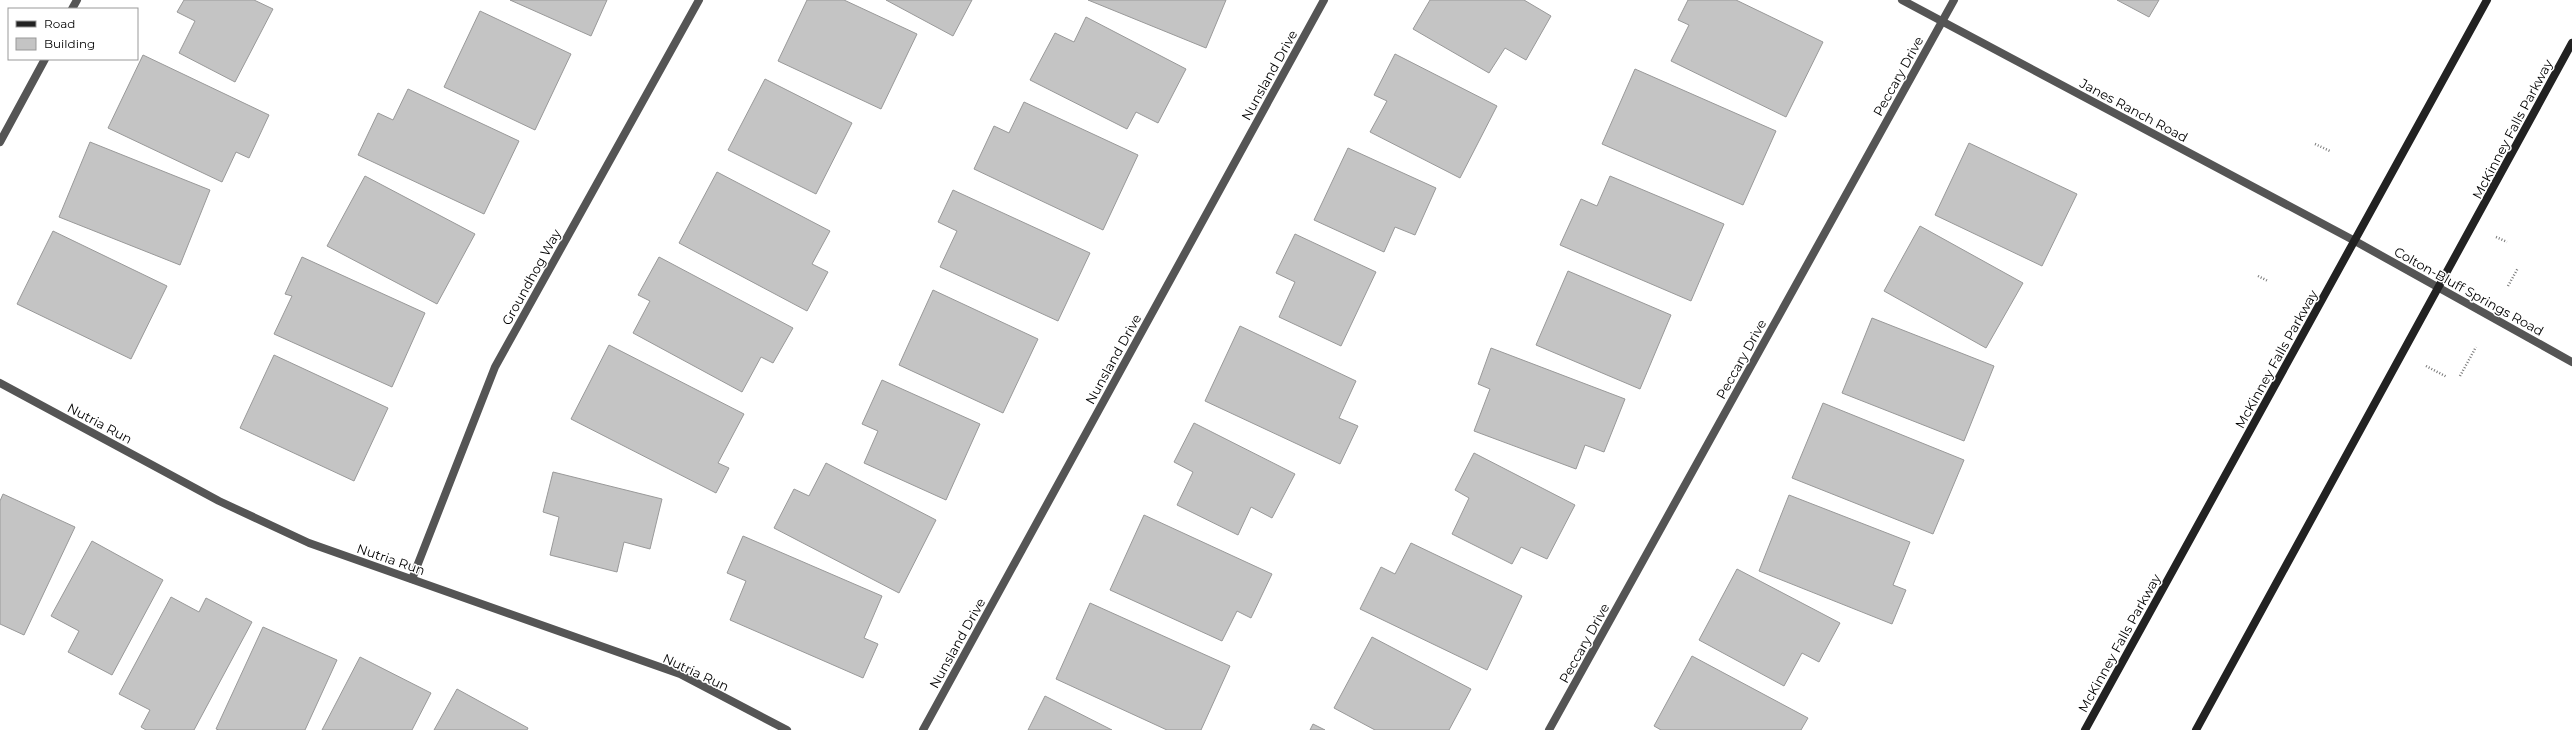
<svg xmlns="http://www.w3.org/2000/svg" width="2572" height="730" viewBox="0 0 2572 730" font-family="Montserrat,sans-serif">
<style>
.building{fill:#c4c4c4;stroke:#999}
.lines{fill:none;stroke-linecap:round;stroke-linejoin:round}
.path{stroke:#777;stroke-width:2.5;stroke-dasharray:1 2;stroke-linecap:butt}
.minor{stroke:#555;stroke-width:8}
.tertiary{stroke:#555;stroke-width:8}
.secondary{stroke:#222;stroke-width:8}
.labels{text-anchor:middle;stroke-width:3;stroke-linejoin:round;paint-order:stroke}
.street-label{font-size:13px;fill:#000;stroke:#fff}
</style>
<rect width="100%" height="100%" fill="#fff"/>
<g class="building">
<polygon points="184,0 254,0 273,9 235,82 179,53 195,21 177,12"/>
<polygon points="510,0 607,0 591,36"/>
<polygon points="807,0 844,0 917,34 881,109 778,61"/>
<polygon points="886,0 972,0 953,36"/>
<polygon points="1088,0 1226,0 1206,48"/>
<polygon points="1430,0 1524,0 1551,16 1526,60 1505,48 1489,73 1413,29"/>
<polygon points="1688,0 1736,0 1823,42 1786,117 1671,61 1689,25 1678,20"/>
<polygon points="2117,0 2159,0 2149,17"/>
<polygon points="480,11 571,54 535,130 444,87"/>
<polygon points="1086,17 1186,69 1158,123 1136,112 1127,129 1030,80 1055,33 1074,42"/>
<polygon points="1395,54 1497,106 1460,178 1370,132 1387,101 1374,95"/>
<polygon points="143,55 269,115 249,158 236,152 222,182 108,128"/>
<polygon points="1635,69 1776,131 1743,205 1602,144"/>
<polygon points="765,79 852,123 816,194 728,150"/>
<polygon points="408,89 519,141 484,214 358,155 378,113 393,120"/>
<polygon points="1024,102 1138,155 1103,230 974,169 994,126 1009,133"/>
<polygon points="90,142 210,190 180,265 59,217"/>
<polygon points="1969,143 2077,194 2042,266 1935,215"/>
<polygon points="1348,148 1436,188 1415,235 1395,227 1384,252 1314,220"/>
<polygon points="717,172 830,231 812,264 828,272 807,311 679,243"/>
<polygon points="365,176 475,234 437,304 327,246"/>
<polygon points="1610,176 1724,224 1691,301 1560,245 1581,199 1597,206"/>
<polygon points="953,190 1090,253 1058,321 940,267 957,231 938,222"/>
<polygon points="1920,226 2023,283 1986,348 1884,291"/>
<polygon points="53,231 167,286 131,359 17,304"/>
<polygon points="1295,234 1376,272 1341,346 1279,317 1295,282 1276,273"/>
<polygon points="302,257 425,313 392,387 274,334 292,296 285,294"/>
<polygon points="659,257 793,328 773,363 761,357 742,392 633,333 650,301 638,295"/>
<polygon points="1568,271 1671,315 1640,389 1536,345"/>
<polygon points="933,290 1038,339 1003,413 899,365"/>
<polygon points="1872,318 1994,366 1964,441 1842,393"/>
<polygon points="1240,326 1356,381 1339,418 1358,426 1340,464 1205,401"/>
<polygon points="609,345 744,414 718,463 729,468 716,493 571,419"/>
<polygon points="1491,348 1625,399 1604,452 1585,445 1576,469 1474,431 1490,389 1478,384"/>
<polygon points="274,355 388,408 354,481 240,428"/>
<polygon points="882,380 980,424 946,500 864,463 878,431 862,424"/>
<polygon points="1823,403 1964,460 1933,534 1792,478"/>
<polygon points="1194,423 1295,474 1272,518 1251,507 1238,535 1177,505 1193,472 1174,462"/>
<polygon points="1474,453 1575,505 1547,559 1521,547 1512,564 1452,534 1469,498 1455,490"/>
<polygon points="826,463 936,520 899,593 774,528 794,489 809,496"/>
<polygon points="553,472 662,499 650,549 624,542 617,572 550,555 559,517 543,512"/>
<polygon points="3,494 75,527 24,635 0,624 0,501"/>
<polygon points="1789,495 1910,542 1893,585 1906,590 1892,624 1759,571"/>
<polygon points="1144,515 1272,574 1251,618 1237,611 1222,641 1110,590"/>
<polygon points="743,536 882,596 864,638 878,644 863,678 730,620 746,581 727,573"/>
<polygon points="92,541 163,580 112,675 68,652 79,631 51,616"/>
<polygon points="1411,543 1522,596 1487,670 1360,609 1381,567 1395,574"/>
<polygon points="1737,569 1840,623 1819,662 1802,653 1784,686 1699,640"/>
<polygon points="171,597 199,612 206,598 252,622 194,730 146,730 141,727 150,710 119,694"/>
<polygon points="1090,603 1230,666 1201,730 1167,730 1056,679"/>
<polygon points="263,627 337,660 305,730 219,730 216,729"/>
<polygon points="1372,637 1471,689 1449,730 1375,730 1334,708"/>
<polygon points="1692,656 1808,718 1801,730 1661,730 1654,726"/>
<polygon points="360,657 431,693 412,730 322,730"/>
<polygon points="457,689 528,728 527,730 434,730"/>
<polygon points="1045,696 1112,730 1028,730"/>
<polygon points="1313,724 1325,730 1310,730"/>
</g>
<g class="lines">
<g class="path">
<polyline points="2315,144 2330,151"/>
<polyline points="2496,237 2507,242"/>
<polyline points="2258,276 2268,281"/>
<polyline points="2508,286 2518,268"/>
<polyline points="2426,366 2447,377"/>
<polyline points="2460,376 2476,347"/>
</g>
<g class="minor">
<polyline points="1902,0 2355,241"/>
<polyline points="72,9 77,0"/>
<polyline points="0,142 45,59"/>
<polyline points="0,383 219,501 309,543 680,674 787,730"/>
<polyline points="412,579 495,367 699,0"/>
<polyline points="923,730 1324,0"/>
<polyline points="1549,730 1954,0"/>
</g>
<polyline class="tertiary" points="2355,241 2572,362"/>
<g class="secondary">
<polyline points="2085,730 2487,0"/>
<polyline points="2196,730 2572,43"/>
</g>
</g>
<g class="labels">
<g class="street-label">
<text transform="translate(1269 75) rotate(-61)" y="5">Nunsland Drive</text>
<text transform="translate(1898 76) rotate(-61)" y="5">Peccary Drive</text>
<text transform="translate(2134 110) rotate(28)" y="5">Janes Ranch Road</text>
<text transform="translate(2512 129) rotate(-62)" y="5">McKinney Falls Parkway</text>
<text transform="translate(531 277) rotate(-61)" y="5">Groundhog Way</text>
<text transform="translate(2469 291) rotate(29)" y="5">Colton-Bluff Springs Road</text>
<text transform="translate(1113 359) rotate(-61)" y="5">Nunsland Drive</text>
<text transform="translate(1741 359) rotate(-61)" y="5">Peccary Drive</text>
<text transform="translate(2276 359) rotate(-61)" y="5">McKinney Falls Parkway</text>
<text transform="translate(100 423) rotate(28)" y="5">Nutria Run</text>
<text transform="translate(391 559) rotate(19)" y="5">Nutria Run</text>
<text transform="translate(957 643) rotate(-61)" y="5">Nunsland Drive</text>
<text transform="translate(1584 643) rotate(-61)" y="5">Peccary Drive</text>
<text transform="translate(2119 643) rotate(-61)" y="5">McKinney Falls Parkway</text>
<text transform="translate(696 672) rotate(25)" y="5">Nutria Run</text>
</g>
</g>
<rect x="8" y="8" width="130" height="52" fill="#ffffff" stroke="#999999"/>
<rect x="16" y="21" width="20" height="6" fill="#222222" stroke="#999999"/>
<text x="44" y="28" font-size="12" fill="#000000">Road</text>
<rect x="16" y="38" width="20" height="12" fill="#c4c4c4" stroke="#999999"/>
<text x="44" y="48" font-size="12" fill="#000000">Building</text>
</svg>
